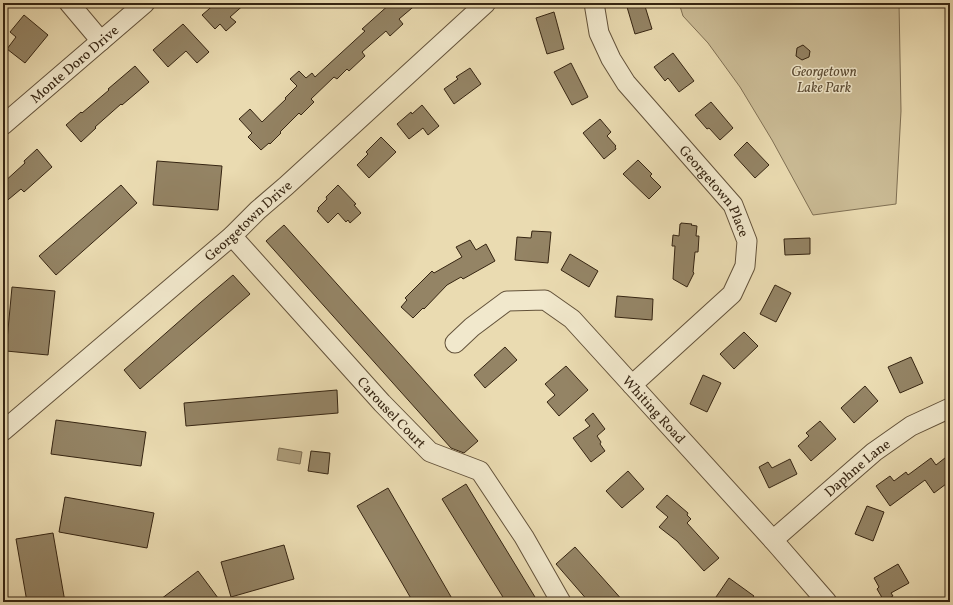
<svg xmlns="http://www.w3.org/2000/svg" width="953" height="605" viewBox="0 0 953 605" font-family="Vollkorn,serif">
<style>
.green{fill:#cbbc96;stroke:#807054}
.water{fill:#ad9d7b;stroke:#7d6d51}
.building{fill:#948465;stroke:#362512}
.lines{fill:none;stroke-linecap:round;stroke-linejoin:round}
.minor-casing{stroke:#63523a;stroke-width:21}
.minor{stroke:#f1e8cc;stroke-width:19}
.labels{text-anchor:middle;stroke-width:3;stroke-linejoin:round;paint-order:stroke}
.street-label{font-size:14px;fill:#362512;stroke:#f1e8cc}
.park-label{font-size:14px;font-style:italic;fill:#5b4b33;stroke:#f1e8cc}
</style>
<rect width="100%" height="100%" fill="#eadbb1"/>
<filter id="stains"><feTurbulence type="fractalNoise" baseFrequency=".005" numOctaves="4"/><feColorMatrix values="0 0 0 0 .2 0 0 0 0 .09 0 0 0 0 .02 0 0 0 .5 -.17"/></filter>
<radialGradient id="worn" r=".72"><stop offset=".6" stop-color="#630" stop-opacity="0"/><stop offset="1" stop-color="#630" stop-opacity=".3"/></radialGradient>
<polygon class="green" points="679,3 899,3 901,111 896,204 813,215 772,140 740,87 708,43 683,16"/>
<g class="water">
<polygon points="780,3 849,3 849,5 845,7 824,6 803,7"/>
<polygon points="279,448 302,452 300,464 277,460"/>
</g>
<g class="building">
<polygon points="216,3 246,3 230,17 236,22 226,31 220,24 215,29 202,15"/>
<polygon points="391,3 418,3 399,19 403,24 390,36 386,31 362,52 365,56 349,71 347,69 337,79 334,77 311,99 314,102 301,115 299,113 280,132 281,133 270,144 269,143 261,150 248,137 252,133 239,119 250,109 262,122 286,99 285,98 297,86 290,79 299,71 306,78 312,73 315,77 365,31 362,29"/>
<polygon points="641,3 644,3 652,29 635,34 627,7"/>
<polygon points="554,12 564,49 547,54 536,18"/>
<polygon points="24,15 48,35 25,63 7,49 16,37 10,32"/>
<polygon points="183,24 209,52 197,63 186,51 168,67 153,50"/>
<polygon points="803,45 810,51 809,57 802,60 796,56 797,48"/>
<polygon points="673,53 694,81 679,92 668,78 665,81 654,67"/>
<polygon points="571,63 588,97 572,105 554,72"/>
<polygon points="135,66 149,82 122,105 121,104 95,127 96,128 81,142 66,125 81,112 82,113 109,90 108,89"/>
<polygon points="470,68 481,84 454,104 444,89 458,79 456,77"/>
<polygon points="711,102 733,128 720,140 709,128 707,129 695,115"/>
<polygon points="422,105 439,126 428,135 423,128 409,139 397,124 411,112 412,114"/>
<polygon points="600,119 611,132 607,136 616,146 615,147 616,149 604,159 583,133"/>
<polygon points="381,137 396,152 369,178 357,165 368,154 366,152"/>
<polygon points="747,142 769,165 755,178 734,155"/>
<polygon points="37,149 52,167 24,192 21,189 3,204 3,183 25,163 24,161"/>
<polygon points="638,160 652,174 650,176 661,187 649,199 623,174"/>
<polygon points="157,161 222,166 218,210 153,205"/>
<polygon points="121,185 137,203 56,275 39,256"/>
<polygon points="338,185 356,204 354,205 361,213 350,223 348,220 346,222 338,213 328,223 317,211 319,209 318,208 327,199 326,197"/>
<polygon points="681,223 692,224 691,225 697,226 696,236 699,236 698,252 695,252 693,272 694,273 687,287 673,279 675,246 672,246 673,235 679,236 680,224 681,224"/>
<polygon points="284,225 478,441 464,453 451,448 266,241"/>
<polygon points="532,231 551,232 548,263 515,260 517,237 531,238"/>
<polygon points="810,238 810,254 785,255 784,239"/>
<polygon points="470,240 476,250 486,244 495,261 463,279 461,277 447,285 424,309 423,308 413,318 401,307 407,300 405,298 432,271 434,273 462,257 456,247"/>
<polygon points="570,254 598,271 589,287 561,270"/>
<polygon points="233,275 250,294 140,389 124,370 200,303"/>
<polygon points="775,285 791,293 776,322 760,314"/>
<polygon points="12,287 55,291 48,355 6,351"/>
<polygon points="617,296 653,299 652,320 615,317"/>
<polygon points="744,332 758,346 734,369 720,354"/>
<polygon points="505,347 517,360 485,388 474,375"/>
<polygon points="911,357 923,383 900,393 888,367"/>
<polygon points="566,366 588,390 559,416 547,402 555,395 545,384"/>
<polygon points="703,375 721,383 707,412 690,404"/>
<polygon points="865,386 878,401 854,423 841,408"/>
<polygon points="337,390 338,413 186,426 184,403"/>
<polygon points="593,413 605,429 597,436 601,442 600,444 605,451 591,462 573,438 590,426 585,420"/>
<polygon points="56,420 146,432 141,466 51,454"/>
<polygon points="820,421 836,439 811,461 798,446 809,436 806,433"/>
<polygon points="311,451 330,453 328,474 308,471"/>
<polygon points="950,454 950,481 934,493 925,480 890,506 876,486 890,476 894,481 906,472 908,475 931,458 936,465"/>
<polygon points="790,459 797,474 769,488 759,467 768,462 772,468"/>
<polygon points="628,471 644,489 622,508 606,491"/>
<polygon points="466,484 538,602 506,602 442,499"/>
<polygon points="388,488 428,557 454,602 413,602 390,562 357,506"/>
<polygon points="667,495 688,513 687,515 691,519 687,523 719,558 704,571 677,541 659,527 668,517 656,507"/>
<polygon points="65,497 154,513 147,548 59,532"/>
<polygon points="867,506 884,512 873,541 855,534"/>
<polygon points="53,533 65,602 27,602 16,539"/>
<polygon points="284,545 294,579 231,597 221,562"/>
<polygon points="575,547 624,602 589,602 556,564"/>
<polygon points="898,564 909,583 891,593 893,596 884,601 877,589 879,587 874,578"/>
<polygon points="198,571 221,602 157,602"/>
<polygon points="729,578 754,596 749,602 723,602 716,597"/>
</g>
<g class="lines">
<defs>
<g id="minor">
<polyline points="69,3 101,41"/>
<path id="s1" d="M 594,3 L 599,33 L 611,59 L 626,83 L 733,205 L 747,241 L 745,266 L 732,294 L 632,385"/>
<path id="s2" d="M 3,125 L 145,3"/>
<path id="s3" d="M 232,236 L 382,403 L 430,452 L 480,471 L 524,537 L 561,602"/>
<path id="s4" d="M 455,343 L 472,327 L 507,301 L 545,300 L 572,319 L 773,540 L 827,602"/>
<path id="s5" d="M 3,431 L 232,236 L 258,210 L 286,186 L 486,3"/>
<path id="s6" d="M 773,540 L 874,452 L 911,426 L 950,408"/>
</g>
</defs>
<use href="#minor" class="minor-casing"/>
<use href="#minor" class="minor"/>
</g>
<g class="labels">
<g class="street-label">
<text dy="5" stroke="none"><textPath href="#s2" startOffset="94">Monte Doro Drive</textPath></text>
<text dy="5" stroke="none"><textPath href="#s1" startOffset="228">Georgetown Place</textPath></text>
<text dy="5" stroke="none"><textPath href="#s5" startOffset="323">Georgetown Drive</textPath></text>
<text dy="5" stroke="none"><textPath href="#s4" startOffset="260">Whiting Road</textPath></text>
<text dy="5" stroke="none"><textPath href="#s3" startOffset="238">Carousel Court</textPath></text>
<text dy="5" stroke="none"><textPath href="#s6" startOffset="111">Daphne Lane</textPath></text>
</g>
<g class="park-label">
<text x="824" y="76">Georgetown<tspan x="824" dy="16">Lake Park</tspan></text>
</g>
</g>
<rect width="953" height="605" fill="none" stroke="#eadbb1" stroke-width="16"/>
<rect x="4" y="4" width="945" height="597" fill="none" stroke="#362512" stroke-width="2"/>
<rect x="8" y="8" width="937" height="589" fill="none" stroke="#362512"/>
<rect width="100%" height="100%" filter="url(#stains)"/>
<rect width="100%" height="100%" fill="url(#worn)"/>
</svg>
